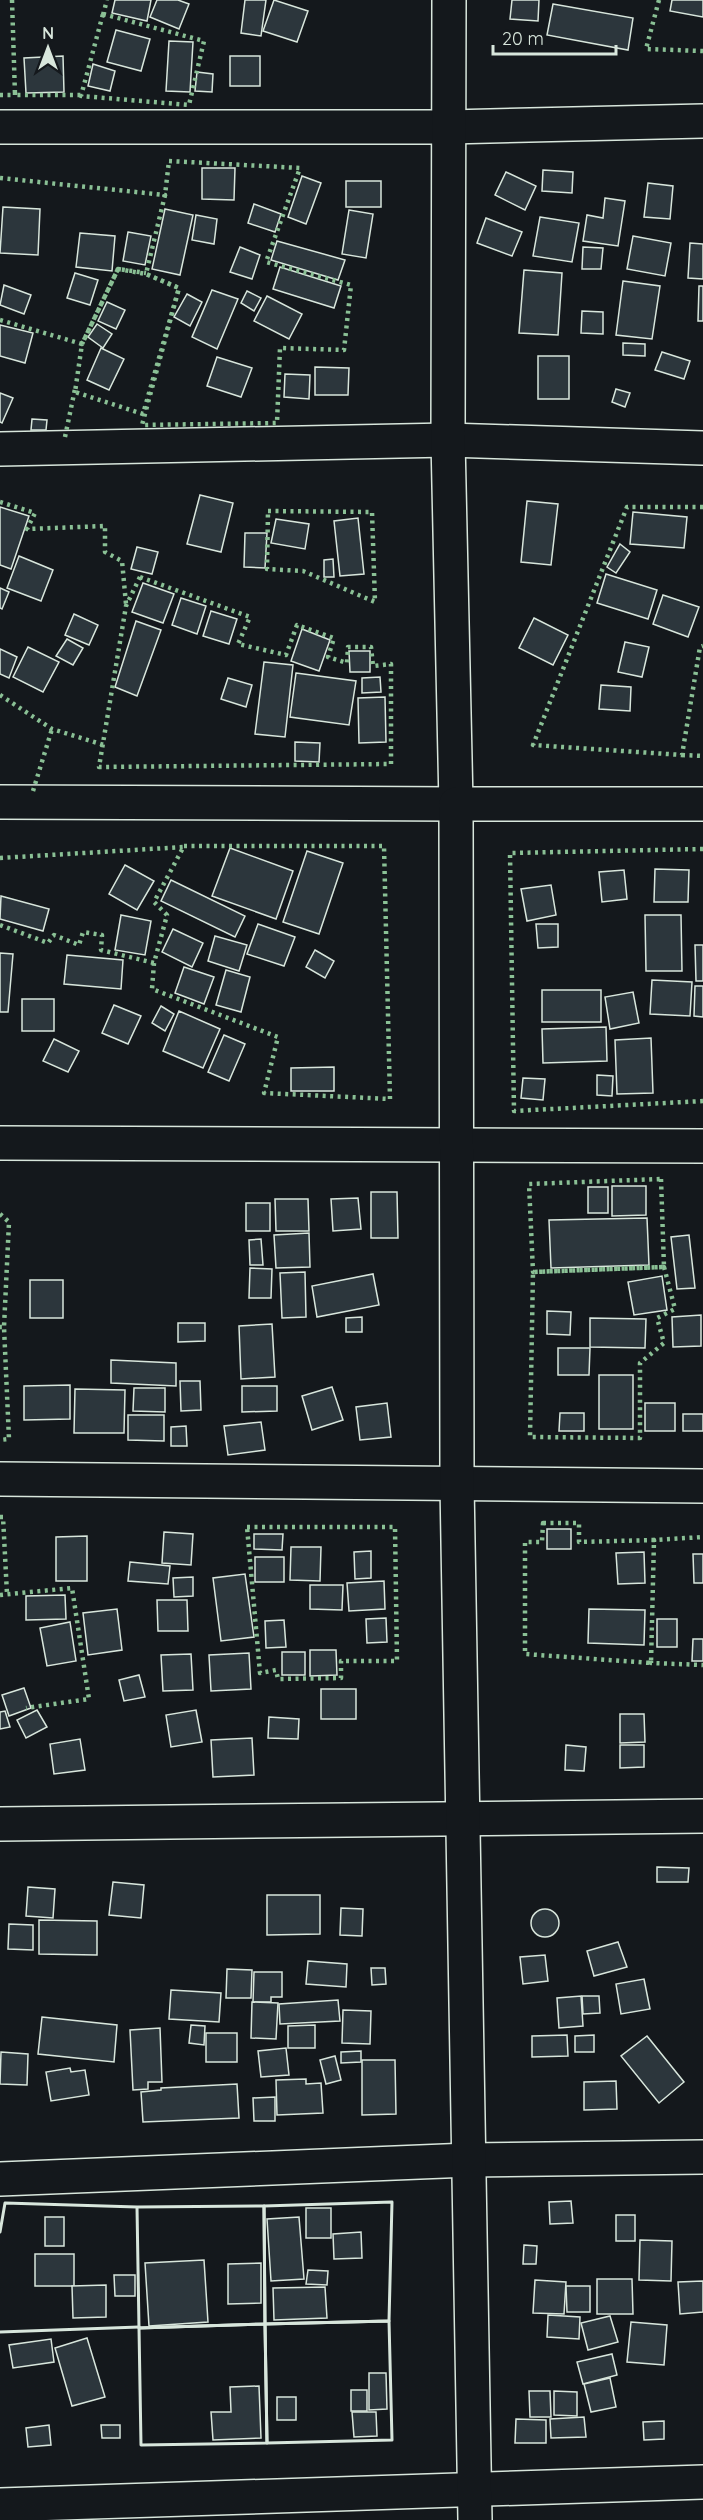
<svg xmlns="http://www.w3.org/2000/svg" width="703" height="2520" viewBox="0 0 703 2520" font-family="Quicksand,sans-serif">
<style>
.building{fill:#2c363c;stroke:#d8e6dc;stroke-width:1.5}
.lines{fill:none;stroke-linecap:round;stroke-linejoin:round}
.minor-casing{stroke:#d8e6dc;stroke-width:36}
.minor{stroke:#14181c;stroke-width:33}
.hedge{stroke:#8ac095;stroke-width:4.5;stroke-dasharray:3 4.5;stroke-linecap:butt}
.wall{stroke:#d8e6dc;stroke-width:3}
</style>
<rect width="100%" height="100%" fill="#14181c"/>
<g class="building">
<polygon points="115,0 151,0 147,21 112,13"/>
<polygon points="157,0 178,0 189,4 179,29 150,17"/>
<polygon points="245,0 266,0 261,36 241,33"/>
<polygon points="274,0 308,11 297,42 263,31"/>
<polygon points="512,0 539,0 538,21 510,19"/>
<polygon points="672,0 703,0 703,17 670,11"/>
<polygon points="553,4 633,18 628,50 547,35"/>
<polygon points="116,30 150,39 141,71 107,62"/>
<polygon points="169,41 193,42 190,92 166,91"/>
<polygon points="63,56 64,92 26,93 24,58"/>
<rect x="230" y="56" width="30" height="30"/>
<polygon points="93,64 115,71 110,91 88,86"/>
<polygon points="197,72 213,74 212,92 195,91"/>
<polygon points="202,168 235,168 234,200 202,199"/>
<polygon points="543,170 573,172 572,193 542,191"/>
<polygon points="506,172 536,186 525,210 495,195"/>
<polygon points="302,176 321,183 306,224 288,217"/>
<rect x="346" y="181" width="35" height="26"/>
<polygon points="648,183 673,186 670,219 644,217"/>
<polygon points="605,198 625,201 618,246 583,241 587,215 603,218"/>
<polygon points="254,204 281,214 275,232 248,223"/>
<polygon points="3,207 40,209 38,255 0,253"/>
<polygon points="165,209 193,215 180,275 152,269"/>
<polygon points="349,210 373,214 366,258 342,254"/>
<polygon points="196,215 217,219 214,244 192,240"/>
<polygon points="540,217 579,223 572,262 533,256"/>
<polygon points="486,218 522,232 512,256 477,243"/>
<polygon points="128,232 151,236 145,265 123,261"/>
<polygon points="80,233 115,236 112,271 76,267"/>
<polygon points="633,236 671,243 665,276 627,269"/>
<polygon points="277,241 345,260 338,280 271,260"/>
<polygon points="690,243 703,244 703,279 688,278"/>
<polygon points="240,247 260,255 252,279 230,272"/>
<polygon points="583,247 603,248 601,269 582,269"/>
<polygon points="280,267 341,286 334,308 273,289"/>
<polygon points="524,270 562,273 558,335 519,333"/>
<polygon points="75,273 98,280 90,305 67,298"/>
<polygon points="623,281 660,286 652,339 616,335"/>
<polygon points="4,285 31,295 24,314 0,305"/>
<polygon points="699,286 703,286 703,321 698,321"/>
<polygon points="212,290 238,299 217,349 192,337"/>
<polygon points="247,291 261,298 254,311 241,303"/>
<polygon points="187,294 202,302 190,326 174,317"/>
<polygon points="267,296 302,314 289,339 254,321"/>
<polygon points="107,302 125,310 116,329 98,321"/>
<polygon points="582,311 603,312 603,334 581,333"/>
<polygon points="97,324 112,334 103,348 88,337"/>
<polygon points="0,325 33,333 25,363 0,356"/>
<polygon points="623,343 645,344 645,356 623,355"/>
<polygon points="101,348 124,359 109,390 87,380"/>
<polygon points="662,352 690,361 684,379 655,370"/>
<rect x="538" y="356" width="31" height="43"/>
<polygon points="217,357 252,368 241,397 207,386"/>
<polygon points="315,367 349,368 348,395 315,395"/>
<polygon points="285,374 310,375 309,399 284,397"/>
<polygon points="616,389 630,393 625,407 612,402"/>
<polygon points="0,393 13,398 2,423 0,422"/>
<polygon points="32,419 47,420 46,430 31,430"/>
<polygon points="200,495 233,503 221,552 187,544"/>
<polygon points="527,501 558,504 551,565 521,562"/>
<polygon points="0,507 29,516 11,569 0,565"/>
<polygon points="633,512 687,517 684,548 630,544"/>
<polygon points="358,518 364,574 340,576 334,521"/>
<polygon points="276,519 309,524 305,549 271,543"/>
<polygon points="245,533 267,533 265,568 244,567"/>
<polygon points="620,544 630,552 616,573 607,567"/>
<polygon points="137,547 158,552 152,574 131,569"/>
<polygon points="19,556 53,570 41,601 7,588"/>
<polygon points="333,559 334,577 324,577 324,560"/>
<polygon points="606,574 657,590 648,619 597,603"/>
<polygon points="143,583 174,594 163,623 132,612"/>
<polygon points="0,588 9,592 2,609 0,608"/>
<polygon points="663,595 699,607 688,637 653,624"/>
<polygon points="181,598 206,606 197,634 172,625"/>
<polygon points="211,611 237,619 229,644 203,636"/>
<polygon points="74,614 98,625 89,645 65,635"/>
<polygon points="534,618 568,635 553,665 519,648"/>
<polygon points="136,621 161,630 137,696 115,687"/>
<polygon points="302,629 330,640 319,671 291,661"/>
<polygon points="67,639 83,648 73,665 56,656"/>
<polygon points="625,642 649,647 642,677 618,672"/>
<polygon points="28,647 59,662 43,692 13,677"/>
<polygon points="0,649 17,657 9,678 0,674"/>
<polygon points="349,651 370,651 370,672 350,672"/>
<polygon points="264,662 293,665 285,737 255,734"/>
<polygon points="296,673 356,681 349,725 290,717"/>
<polygon points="380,677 381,692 362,693 362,678"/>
<polygon points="228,678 252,685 246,707 221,699"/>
<polygon points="601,685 631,687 630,711 599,709"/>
<polygon points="385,697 386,742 359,743 358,698"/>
<polygon points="295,742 320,743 319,762 295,761"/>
<polygon points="230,848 293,871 276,919 212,896"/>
<polygon points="307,851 343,863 319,934 283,922"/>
<polygon points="125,865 154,881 137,910 109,894"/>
<polygon points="655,869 689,870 688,902 654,902"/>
<polygon points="624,870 627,899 602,902 599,872"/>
<polygon points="171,880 245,916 235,937 161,901"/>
<polygon points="551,885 556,915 527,921 521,889"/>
<polygon points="1,896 49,909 43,931 0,919"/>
<polygon points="121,915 151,921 145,955 115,950"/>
<polygon points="645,915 681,915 682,971 646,971"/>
<polygon points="258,924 295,937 284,966 247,954"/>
<polygon points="536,924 558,924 558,947 538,948"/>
<polygon points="173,929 203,943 192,967 162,952"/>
<polygon points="215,936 247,945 239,971 208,961"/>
<polygon points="695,945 703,945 703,981 696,981"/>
<polygon points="315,950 334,961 325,978 306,967"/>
<polygon points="0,953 13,954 8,1012 0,1012"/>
<polygon points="67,955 123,960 121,989 64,984"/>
<polygon points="184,967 214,977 204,1004 175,993"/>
<polygon points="226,970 250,977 241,1012 216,1005"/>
<polygon points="652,980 692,982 690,1016 650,1014"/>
<polygon points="695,986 703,986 703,1017 694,1016"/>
<rect x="542" y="990" width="59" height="32"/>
<polygon points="633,992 639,1023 610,1029 605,997"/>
<rect x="22" y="999" width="32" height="32"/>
<polygon points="114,1005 141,1016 128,1044 102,1033"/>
<polygon points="161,1006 174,1014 165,1031 152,1023"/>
<polygon points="179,1011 220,1029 203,1068 163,1051"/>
<polygon points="606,1027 607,1061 543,1063 542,1029"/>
<polygon points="224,1035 245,1044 229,1081 208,1072"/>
<polygon points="651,1038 653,1093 617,1094 615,1040"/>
<polygon points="54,1039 79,1051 68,1072 43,1061"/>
<polygon points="334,1067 334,1091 291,1091 291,1068"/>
<polygon points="597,1075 613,1076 612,1096 597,1095"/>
<polygon points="523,1078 545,1079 543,1100 521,1098"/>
<polygon points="612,1186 646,1186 646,1215 612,1216"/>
<rect x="588" y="1187" width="20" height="26"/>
<polygon points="371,1192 397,1192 398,1238 371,1238"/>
<polygon points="358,1198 361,1229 333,1231 331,1199"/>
<polygon points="275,1199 308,1199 309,1231 276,1231"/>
<rect x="246" y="1203" width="24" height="28"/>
<polygon points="647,1218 649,1265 551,1268 549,1220"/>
<polygon points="309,1233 310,1267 276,1268 274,1235"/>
<polygon points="689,1235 695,1288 677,1289 671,1237"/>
<polygon points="261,1239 263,1265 250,1265 249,1240"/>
<polygon points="250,1268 272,1269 271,1298 249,1298"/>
<polygon points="305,1272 306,1317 282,1318 280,1273"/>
<polygon points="373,1274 379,1305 317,1317 312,1286"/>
<polygon points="662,1276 667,1310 634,1315 628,1282"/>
<rect x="30" y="1280" width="33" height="38"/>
<polygon points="547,1311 571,1312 570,1335 547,1334"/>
<polygon points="701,1315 701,1346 673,1347 672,1317"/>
<polygon points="362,1317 362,1332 346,1332 346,1318"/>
<polygon points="590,1318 646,1319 645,1348 590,1347"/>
<polygon points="178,1323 205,1323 205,1341 178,1342"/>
<polygon points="272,1324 275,1377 241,1379 239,1326"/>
<polygon points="558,1348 590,1348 589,1375 558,1375"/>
<polygon points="111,1360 176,1363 176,1386 111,1383"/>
<rect x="599" y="1375" width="34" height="54"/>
<polygon points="180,1381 200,1381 201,1410 181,1411"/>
<polygon points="70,1385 70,1419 24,1420 24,1386"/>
<polygon points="242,1386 277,1386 277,1411 242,1412"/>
<polygon points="332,1387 343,1420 312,1430 302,1396"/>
<polygon points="134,1388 165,1388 165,1412 133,1411"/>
<polygon points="75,1389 125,1390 124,1433 74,1433"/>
<polygon points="387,1403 391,1437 360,1440 356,1407"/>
<rect x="645" y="1403" width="30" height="28"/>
<polygon points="560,1413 584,1413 584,1431 559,1431"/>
<rect x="683" y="1414" width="20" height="17"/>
<polygon points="128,1415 164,1415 164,1441 128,1440"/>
<polygon points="261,1422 265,1450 228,1455 224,1426"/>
<polygon points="186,1426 187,1446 171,1446 171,1427"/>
<rect x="547" y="1529" width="24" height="20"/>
<polygon points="164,1532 193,1534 191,1565 162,1563"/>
<polygon points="254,1534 283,1534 282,1550 254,1549"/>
<polygon points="87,1536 87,1581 56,1581 56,1537"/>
<polygon points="291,1547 321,1547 320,1581 290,1580"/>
<polygon points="371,1551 371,1578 355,1579 354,1552"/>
<polygon points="644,1552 645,1583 618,1584 616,1553"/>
<polygon points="693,1554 703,1554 703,1583 694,1583"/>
<rect x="255" y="1557" width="29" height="25"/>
<polygon points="130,1562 170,1566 168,1584 128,1581"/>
<polygon points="245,1574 254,1637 221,1641 213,1578"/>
<polygon points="193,1577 193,1596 174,1597 173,1578"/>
<polygon points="384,1581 385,1609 349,1611 347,1583"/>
<polygon points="310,1585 343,1585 342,1610 310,1609"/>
<polygon points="65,1595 66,1619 26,1620 26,1596"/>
<polygon points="157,1600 187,1600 188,1631 158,1631"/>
<polygon points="117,1609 122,1650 88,1655 83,1613"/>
<polygon points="589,1609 645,1610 644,1645 588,1643"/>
<polygon points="386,1618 387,1642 367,1643 366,1619"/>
<rect x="657" y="1619" width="20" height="28"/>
<polygon points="284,1620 286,1647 266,1648 265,1621"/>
<polygon points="70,1622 76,1661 47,1666 40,1628"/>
<polygon points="693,1639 703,1639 703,1661 692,1661"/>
<polygon points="310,1650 336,1650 337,1675 310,1676"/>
<rect x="282" y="1652" width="23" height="23"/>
<polygon points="249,1653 251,1689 211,1691 209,1655"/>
<polygon points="191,1654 193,1690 163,1691 161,1655"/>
<polygon points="139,1675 145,1697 124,1701 119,1680"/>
<polygon points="24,1688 31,1708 9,1716 2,1695"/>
<rect x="321" y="1689" width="35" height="30"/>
<polygon points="37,1710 47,1727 26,1738 17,1720"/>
<polygon points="196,1710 202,1742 171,1747 166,1715"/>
<polygon points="5,1711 10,1727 0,1729 0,1712"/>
<polygon points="620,1714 644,1714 645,1742 620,1743"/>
<polygon points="269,1717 299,1719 298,1739 268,1738"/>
<polygon points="252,1738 254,1775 213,1777 211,1740"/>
<polygon points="80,1739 85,1770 54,1774 50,1744"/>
<polygon points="566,1745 586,1747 584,1771 565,1770"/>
<polygon points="620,1745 644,1745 644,1767 620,1768"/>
<polygon points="657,1867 689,1868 688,1882 657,1882"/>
<polygon points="113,1882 144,1885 141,1918 109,1915"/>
<polygon points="28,1887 55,1889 53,1918 26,1916"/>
<polygon points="267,1895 320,1895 320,1934 267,1935"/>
<polygon points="341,1908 363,1909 362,1936 340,1935"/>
<circle cx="545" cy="1923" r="14"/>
<polygon points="39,1920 97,1921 97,1955 39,1954"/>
<polygon points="9,1924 33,1925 33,1950 8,1949"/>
<polygon points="618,1942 627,1967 594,1976 587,1951"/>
<polygon points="545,1955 548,1981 523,1984 520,1957"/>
<polygon points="308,1961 347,1964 346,1987 306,1984"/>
<polygon points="371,1968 385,1968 386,1984 372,1985"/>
<polygon points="227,1969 252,1970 251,1998 226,1998"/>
<polygon points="254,1972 282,1972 282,1997 271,1997 271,2002 253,2002"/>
<polygon points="644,1979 650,2009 621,2014 616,1984"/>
<polygon points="171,1990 221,1993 219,2022 169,2019"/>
<polygon points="581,1996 583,2026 559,2028 557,1998"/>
<polygon points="582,1996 599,1996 600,2013 583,2014"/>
<polygon points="338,2000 340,2021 280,2024 279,2004"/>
<polygon points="252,2002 278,2003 276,2039 251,2038"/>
<polygon points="343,2010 371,2011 370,2044 342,2043"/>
<polygon points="42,2017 117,2025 114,2062 38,2054"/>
<polygon points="191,2025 205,2026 204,2045 189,2043"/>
<polygon points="315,2025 315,2048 288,2048 288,2026"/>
<polygon points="160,2028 162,2082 148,2082 148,2089 133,2090 130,2030"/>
<rect x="206" y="2033" width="31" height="29"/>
<polygon points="567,2035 568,2056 532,2057 532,2036"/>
<polygon points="594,2035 594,2052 575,2052 575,2036"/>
<polygon points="647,2036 684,2082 659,2103 621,2056"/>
<polygon points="286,2048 289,2075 261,2077 258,2051"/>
<polygon points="361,2051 361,2062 341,2063 341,2052"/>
<polygon points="1,2052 28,2054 27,2085 0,2084"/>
<polygon points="335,2056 341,2080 326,2084 320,2060"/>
<polygon points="362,2060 395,2060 396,2114 362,2115"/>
<polygon points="70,2068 71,2072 85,2070 89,2095 51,2101 46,2072"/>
<polygon points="306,2079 306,2084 321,2083 323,2113 277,2115 276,2080"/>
<polygon points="616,2081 617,2109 584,2110 584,2082"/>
<polygon points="237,2084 239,2118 143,2122 141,2092 161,2090 161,2088"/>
<polygon points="275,2097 275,2121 254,2121 253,2098"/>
<polygon points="571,2201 573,2223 550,2224 549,2202"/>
<rect x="306" y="2208" width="25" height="30"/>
<rect x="616" y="2215" width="19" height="26"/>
<rect x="45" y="2217" width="19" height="29"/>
<polygon points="299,2217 304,2279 271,2281 267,2219"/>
<polygon points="361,2232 362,2258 334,2259 333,2234"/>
<polygon points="640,2240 672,2241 671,2281 639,2280"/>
<polygon points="524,2245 537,2246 536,2264 523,2264"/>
<rect x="35" y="2254" width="39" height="32"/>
<polygon points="204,2260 208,2322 149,2326 145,2263"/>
<polygon points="261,2263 261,2303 228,2304 228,2264"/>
<polygon points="308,2270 328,2271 327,2285 306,2284"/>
<polygon points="114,2275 135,2275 135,2296 115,2296"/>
<polygon points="597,2279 632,2279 633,2314 597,2314"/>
<polygon points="535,2280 566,2282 564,2314 533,2313"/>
<polygon points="703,2281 703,2312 680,2314 678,2282"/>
<polygon points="106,2285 106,2317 73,2318 72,2286"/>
<polygon points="566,2286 590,2286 590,2312 567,2312"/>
<polygon points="325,2287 327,2318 274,2320 273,2288"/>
<polygon points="548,2315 580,2317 579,2339 547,2337"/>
<polygon points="610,2316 618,2342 588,2350 581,2323"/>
<polygon points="631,2322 667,2325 664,2365 627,2362"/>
<polygon points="87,2338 105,2397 72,2406 55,2348"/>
<polygon points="51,2339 54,2362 13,2368 9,2345"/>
<polygon points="612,2354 617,2375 583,2384 577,2362"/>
<polygon points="369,2373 386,2373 387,2409 369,2410"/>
<polygon points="610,2378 616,2407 591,2412 584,2384"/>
<polygon points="259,2386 261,2438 213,2440 211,2412 231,2412 230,2387"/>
<rect x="351" y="2390" width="16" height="21"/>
<polygon points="529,2391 550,2391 551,2417 530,2417"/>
<polygon points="554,2391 577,2392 577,2416 554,2415"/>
<rect x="277" y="2397" width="19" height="23"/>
<polygon points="352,2412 376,2412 377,2436 354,2437"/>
<polygon points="584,2417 586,2437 551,2438 550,2419"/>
<polygon points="516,2419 546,2420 546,2443 515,2443"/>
<polygon points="664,2421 664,2439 644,2440 643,2422"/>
<polygon points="49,2425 51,2445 28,2447 26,2428"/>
<polygon points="101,2425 120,2425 120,2438 102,2438"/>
</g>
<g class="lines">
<defs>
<g id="minor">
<polyline points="0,127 449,127 703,121"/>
<polyline points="0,449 448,440 703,448"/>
<polyline points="0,802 456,804 448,440 449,0"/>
<polyline points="0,1143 703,1146"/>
<polyline points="0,1479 703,1486"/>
<polyline points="0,1824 703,1816"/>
<polyline points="0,2179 469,2160 703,2157"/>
<polyline points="0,2505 703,2482"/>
<polyline points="475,2520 457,1484 456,804 703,804"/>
</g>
</defs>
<use href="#minor" class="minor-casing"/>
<use href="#minor" class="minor"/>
<g class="hedge">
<polyline points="12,0 15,95 81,95"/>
<polyline points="659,0 646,49 703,51"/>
<polygon points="103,14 204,41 189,105 81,96"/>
<polyline points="103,15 107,0"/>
<polyline points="0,95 15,95 15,93"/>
<polygon points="169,161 300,168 266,262 351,285 344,350 280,348 277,423 142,425 179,288 146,274 165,195"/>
<polyline points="0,178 165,195 164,197"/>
<polygon points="118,269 146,274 179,288 143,414 75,392 82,344"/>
<polyline points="0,320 82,344 118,269 146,273"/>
<polyline points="65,437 75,389"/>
<polyline points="0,502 35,513 27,529 105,526 105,552 122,561 126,604"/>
<polyline points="703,507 627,507 533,745 682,755 700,647 703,646"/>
<polygon points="268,511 372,512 375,602 303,571 267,569"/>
<polygon points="140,577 250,617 238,644 286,655 297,625 334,638 328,657 347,663 348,647 371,647 373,666 391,664 391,764 99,767 126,606"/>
<polyline points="0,695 52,729 104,745"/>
<polyline points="682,755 703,756"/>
<polyline points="33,791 52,729 50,728"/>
<polygon points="184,846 384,846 390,1099 264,1093 278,1037 152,989 154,963 167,915 154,902"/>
<polyline points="703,849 510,853 514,1111 703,1101"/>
<polyline points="0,858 184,847"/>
<polyline points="0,925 48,943 54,935 79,945 83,932 102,935 101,950 154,963 154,961"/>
<polygon points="661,1179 664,1267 533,1272 529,1184"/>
<polyline points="0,1214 9,1222 4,1327 0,1327 4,1327 9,1439 0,1440"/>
<polygon points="664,1267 675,1309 657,1318 664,1343 640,1363 640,1438 530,1437 533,1272"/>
<polyline points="0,1517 3,1517 7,1594"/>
<polygon points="543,1523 579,1523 579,1542 654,1540 651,1663 525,1654 525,1542 542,1542"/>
<polygon points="247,1527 395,1527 397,1661 341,1661 341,1678 278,1679 276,1670 260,1673"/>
<polyline points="654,1542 654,1540 703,1537"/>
<polyline points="0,1595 72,1588 89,1699 26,1708"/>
<polyline points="651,1661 651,1663 703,1665"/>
</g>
<g class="wall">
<polygon points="392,2202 389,2321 265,2324 264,2206"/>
<polyline points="0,2232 5,2203 137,2207 264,2206 265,2324 139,2328 137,2207"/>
<polygon points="389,2321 392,2440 267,2443 265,2324"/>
<polygon points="265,2324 267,2443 141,2445 139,2328"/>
<polyline points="0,2332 139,2327"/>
</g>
</g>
<g transform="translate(48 48)" stroke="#14181c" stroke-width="4.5" paint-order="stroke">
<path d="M0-4.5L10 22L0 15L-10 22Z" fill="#d8e6dc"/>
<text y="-9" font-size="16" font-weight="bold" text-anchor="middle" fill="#d8e6dc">N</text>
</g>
<path d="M493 45v9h123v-9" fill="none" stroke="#d8e6dc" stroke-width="3"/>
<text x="502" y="45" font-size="18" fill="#d8e6dc" stroke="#14181c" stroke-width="4.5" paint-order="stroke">20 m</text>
</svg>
